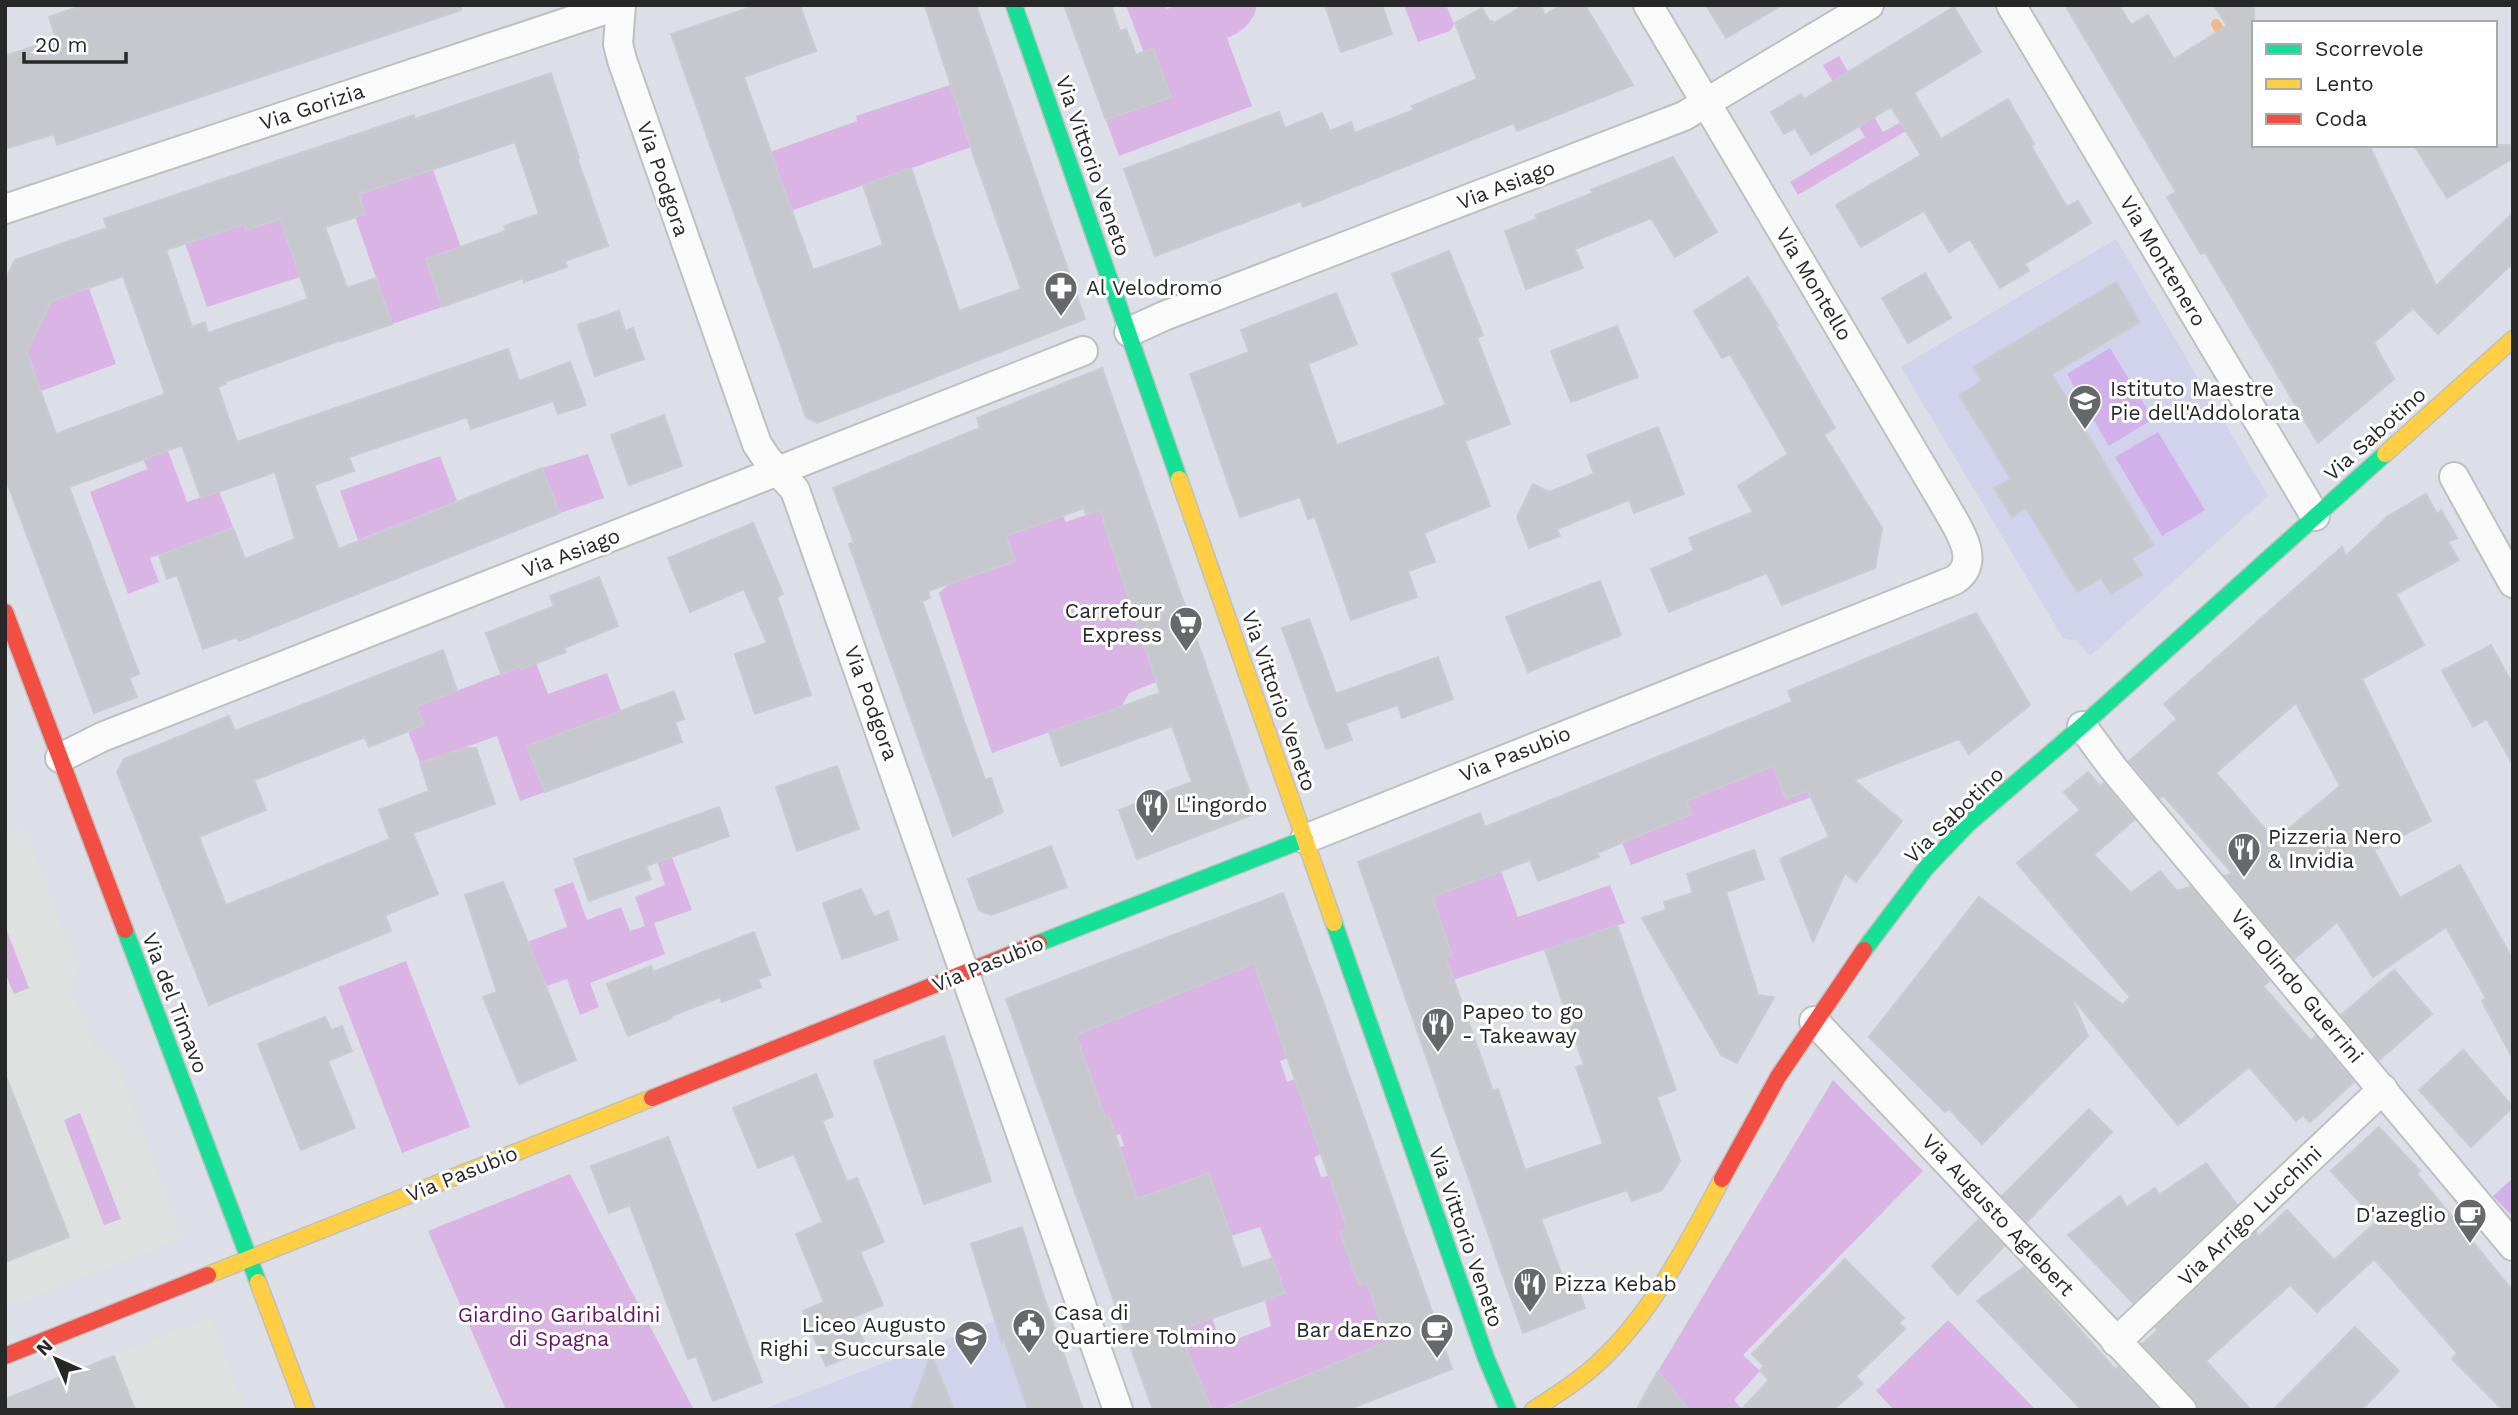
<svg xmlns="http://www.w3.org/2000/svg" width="2518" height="1415" viewBox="0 0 2518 1415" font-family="'Work Sans',sans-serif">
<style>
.industrial{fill:#dde1df}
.education{fill:#d0d3eb}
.green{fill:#dbb4e6}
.pitch{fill:#d2b1eb}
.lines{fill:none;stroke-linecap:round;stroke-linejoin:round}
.stream{stroke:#edb98b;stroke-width:10}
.building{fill:#c6c8cd;stroke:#c8cbd2;stroke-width:2;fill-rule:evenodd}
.street-casing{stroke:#bec0c0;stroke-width:32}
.fast-casing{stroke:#bec0c0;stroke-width:19}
.slow-casing{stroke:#bec0c0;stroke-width:19}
.jam-casing{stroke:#bec0c0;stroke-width:19}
.street{stroke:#fafafb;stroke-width:28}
.fast{stroke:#16e098;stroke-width:16}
.slow{stroke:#ffcf43;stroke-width:16}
.jam{stroke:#f24e42;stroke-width:16}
.labels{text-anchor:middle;stroke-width:6;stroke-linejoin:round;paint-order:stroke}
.street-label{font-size:21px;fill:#282828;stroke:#fff}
.poi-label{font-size:21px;fill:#282828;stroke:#fff;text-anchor:start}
.park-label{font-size:21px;fill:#671567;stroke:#fff}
</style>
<rect width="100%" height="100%" fill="#dcdfe7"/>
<g class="industrial">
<polygon points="24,825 76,964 77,975 71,986 94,1047 111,1055 117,1064 182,1238 5,1308 5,833"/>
<polygon points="211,1317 246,1410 5,1410 5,1399"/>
</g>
<g class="education">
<polygon points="2116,239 2268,496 2090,656 2077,641 2063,638 1901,367"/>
<polygon points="1045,1302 1083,1410 761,1410"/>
</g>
<g class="green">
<path d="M 1126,5 L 1165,5 L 1167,9 L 1178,5 L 1257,5 C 1254,22 1242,32 1227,38 L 1252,106 L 1119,156 L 1106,120 L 1171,97 L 1158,60 L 1148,64 Z"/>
<polygon points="1404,5 1446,5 1454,24 1450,31 1418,42"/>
<polygon points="1839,56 1883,132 1901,122 1906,131 1798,195 1790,182 1865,137 1823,65"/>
<polygon points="950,85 971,147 791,211 770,152 857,121 856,116"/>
<polygon points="433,170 461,247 426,260 442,307 392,324 355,217 365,213 356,185 405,179"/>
<polygon points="280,218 300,277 207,307 185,243 244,224 246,230"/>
<polygon points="89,288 116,364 41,391 27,352 51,301"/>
<polygon points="149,399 187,502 219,491 233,527 150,558 159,582 128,594 90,492 147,469 125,409"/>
<polygon points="588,454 604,498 560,513 542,468"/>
<polygon points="440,456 457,501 358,540 340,491"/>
<polygon points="1100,510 1156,682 1129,693 1122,706 992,753 939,593 949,584 1015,562 1006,536 1063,516 1066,522"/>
<polygon points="536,663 548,694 607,673 621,711 617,713 634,760 594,774 576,728 528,746 545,792 520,801 497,736 420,763 408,731 424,724 415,700 449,694 521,666 522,669"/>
<polygon points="1773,766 1786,799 1808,790 1811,797 1631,865 1622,843 1691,814 1678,780 1705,768 1714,790"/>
<polygon points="670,852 692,910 654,923 665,954 590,983 599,1007 580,1015 567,979 544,987 527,942 567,927 554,889 573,882 587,920 621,907 630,931 645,926 635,897 665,885 656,858"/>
<polygon points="1501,871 1518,917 1610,885 1625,923 1453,980 1446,958 1432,897"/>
<polygon points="5,926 29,988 14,994 5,973"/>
<polygon points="406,961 470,1127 402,1153 338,987"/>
<polygon points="1254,964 1288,1058 1280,1061 1287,1082 1295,1079 1321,1154 1314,1157 1321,1177 1329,1176 1347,1228 1340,1233 1359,1284 1367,1283 1383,1329 1408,1334 1218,1410 1202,1410 1193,1367 1184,1341 1188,1340 1184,1330 1190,1328 1184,1311 1196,1270 1219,1338 1226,1343 1271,1326 1265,1301 1285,1293 1260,1227 1231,1236 1209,1174 1137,1199 1119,1147 1124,1146 1120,1134 1116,1135 1109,1116 1105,1117 1075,1034"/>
<polygon points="1833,1080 1923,1171 1743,1355 1760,1371 1734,1400 1743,1410 1688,1410 1658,1371"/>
<polygon points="80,1113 121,1219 104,1225 64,1120"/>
<polygon points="570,1174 694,1410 506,1410 428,1231"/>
<polygon points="1948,1320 2036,1410 1894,1410 1876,1391"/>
</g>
<g class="pitch">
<polygon points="2110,348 2153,419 2109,446 2067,374"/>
<polygon points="2158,432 2205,510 2162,536 2115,457"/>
<polygon points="2513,1178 2513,1217 2493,1196"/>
</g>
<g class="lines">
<polyline class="stream" points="2216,24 2227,43"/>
</g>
<g class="building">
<polygon points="84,5 461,5 461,10 57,145 54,134 5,149 5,56 56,39 49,17"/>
<polygon points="757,5 800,5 816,51 744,77 813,270 883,245 863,185 911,168 959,311 1021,289 972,151 925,5 976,5 1085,319 817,423 806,417 671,34"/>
<polygon points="1064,5 1111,5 1120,31 1126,29 1136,55 1153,48 1171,97 1106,120"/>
<polygon points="1325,5 1382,5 1392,34 1341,52"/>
<polygon points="1524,5 1540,5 1545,15 1562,5 1585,5 1633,85 1517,131 1514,123 1303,207 1301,201 1155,256 1124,169 1279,112 1285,128 1322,113 1330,131 1351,122 1355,133 1414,110 1412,106 1477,79 1455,23 1482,8 1490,22 1492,21 1494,23"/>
<polygon points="1706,5 1782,5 1726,38"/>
<polygon points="2065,5 2119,5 2131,25 2148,15 2174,59 2227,26 2214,5 2254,5 2254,145 2369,145 2436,286 2513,213 2513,263 2438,334 2413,308 2374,343 2394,379 2318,443 2205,252 2201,254 2167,197 2176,192"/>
<polygon points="1954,7 1981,52 1914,93 1941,139 2008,99 2034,144 2031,146 2067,207 2078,201 2091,223 2025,264 2029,271 2000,288 1970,239 1949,252 1924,211 1861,247 1836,205 1921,155 1891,107 1811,155 1795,128 1784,134 1771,112 1801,94 1804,99"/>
<path d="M 551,73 L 579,158 L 577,158 L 608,246 L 565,261 L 567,267 L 524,282 L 523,278 L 442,307 L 426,259 L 506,231 L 504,226 L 539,214 L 515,142 L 359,194 L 365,214 L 325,227 L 347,288 L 376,278 L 392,324 L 341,341 L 341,340 L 225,382 L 226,384 L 218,387 L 237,442 L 508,349 L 519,381 L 570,362 L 586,405 L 558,414 L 553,401 L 471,429 L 467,417 L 349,457 L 354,471 L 314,485 L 339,549 L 542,468 L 560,513 L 239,641 L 237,637 L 203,649 L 177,575 L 167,579 L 159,555 L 233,528 L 245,559 L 295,539 L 275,472 L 201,498 L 182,445 L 69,487 L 139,674 L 129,678 L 137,697 L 94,713 L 5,477 L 5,280 L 15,260 L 107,228 L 104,219 L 414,115 L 415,119 ZM 280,219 L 308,299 L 208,333 L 205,322 L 192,327 L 166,250 L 244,224 L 246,230 ZM 123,276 L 165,394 L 56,434 L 27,352 L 51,301 Z"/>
<polygon points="2414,145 2513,145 2513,158 2447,198"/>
<polygon points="1673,157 1717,232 1675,257 1651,218 1575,249 1583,268 1526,289 1505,231 1537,219 1536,215 1593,193 1591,190"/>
<polygon points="1449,251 1483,335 1477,338 1510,424 1465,441 1490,506 1424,533 1435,562 1408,571 1417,597 1351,620 1315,517 1308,519 1300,497 1240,517 1190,374 1249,352 1241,330 1336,293 1357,344 1308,364 1337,445 1446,405 1392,274"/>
<polygon points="1925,273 1951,318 1908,343 1882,298"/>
<polygon points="1748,277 1778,325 1776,326 1835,428 1824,435 1882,528 1875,568 1782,605 1767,573 1669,612 1651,569 1694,551 1689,538 1753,512 1738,486 1788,454 1730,354 1722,358 1694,311"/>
<polygon points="2116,282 2140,322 2052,374 2153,545 2132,558 2142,575 2111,594 2101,578 2077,592 2026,508 2012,517 1994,488 2011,479 1959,395 1982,381 1973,367"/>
<polygon points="619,311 625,331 633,328 644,359 595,376 578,325"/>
<polygon points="1617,326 1638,377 1571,402 1551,351"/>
<polygon points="1102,368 1257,813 1137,859 1119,810 1192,782 1172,726 1061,766 1049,732 1160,693 1100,510 1086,515 1084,508 1006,536 1015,561 928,591 930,598 922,601 985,780 991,778 1003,812 953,836 849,544 854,542 833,488 980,428 977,418"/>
<polygon points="664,415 682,466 629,485 611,435"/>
<polygon points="1658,427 1684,494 1634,513 1629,500 1557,529 1560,536 1529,548 1517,517 1533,484 1549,492 1594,474 1587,455"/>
<path d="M 2426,494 L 2437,514 L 2441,510 L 2457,538 L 2448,542 L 2459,560 L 2396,594 L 2424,645 L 2362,679 L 2431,821 L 2374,850 L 2400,898 L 2460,865 L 2513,960 L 2513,1059 L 2482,1001 L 2486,998 L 2446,927 L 2373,977 L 2337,922 L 2294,959 L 2225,876 L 2232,873 L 2163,795 L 2160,798 L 2129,761 L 2177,719 L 2164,704 L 2342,547 L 2346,556 L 2388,516 ZM 2296,703 L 2340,786 L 2275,840 L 2216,773 Z"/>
<polygon points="753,523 783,594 777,597 811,695 755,714 735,654 767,643 744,589 690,612 668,558"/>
<polygon points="599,577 618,626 564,648 566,652 521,669 521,666 501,674 486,633 554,606 550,596"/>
<polygon points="1600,581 1621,635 1528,672 1506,617"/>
<polygon points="1976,613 2030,705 1969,754 1959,739 1854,780 1902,821 1856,882 1845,873 1813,942 1780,859 1829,837 1808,790 1786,799 1773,766 1686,801 1692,814 1597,853 1599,857 1538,881 1530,860 1432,897 1452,955 1446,958 1493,1091 1498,1089 1525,1170 1603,1144 1576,1067 1584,1065 1545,950 1617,925 1676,1090 1657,1097 1680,1161 1662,1190 1632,1201 1627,1190 1541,1219 1566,1286 1576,1283 1585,1308 1523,1333 1358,862 1480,813 1485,827 1792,702 1788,691"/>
<polygon points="1309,619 1336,694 1438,657 1453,699 1402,718 1398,705 1346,723 1352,740 1326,749 1282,628"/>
<polygon points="2491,645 2513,685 2513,765 2487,719 2473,727 2442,671"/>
<polygon points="443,650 457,691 417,706 424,725 369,747 365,737 254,780 266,810 199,837 226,905 390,839 379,810 429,791 420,763 465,748 476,748 495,804 413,833 438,894 385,915 391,931 209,1005 117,772 124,759 229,716 235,731"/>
<polygon points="674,691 684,719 675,722 682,742 545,792 527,746"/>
<polygon points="837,766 859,829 797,851 776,787"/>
<polygon points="2088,772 2100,786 2104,783 2134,820 2094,855 2131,893 2160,871 2177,891 2191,887 2269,981 2263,986 2311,1041 2316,1036 2354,1082 2310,1122 2303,1115 2296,1121 2249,1067 2178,1125 2074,1000 2073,1001 2088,1036 1982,1144 1949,1109 1945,1112 1869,1037 1979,897 2123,1005 2130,997 2017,863 2080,810 2064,792"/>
<polygon points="719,807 729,836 646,866 651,879 589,901 574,859"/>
<polygon points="1051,846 1067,887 991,915 979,910 968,879"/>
<polygon points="1754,850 1764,879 1726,892 1758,995 1774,997 1737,1063 1721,1055 1642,918 1666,910 1664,902 1693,893 1687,874"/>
<polygon points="503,882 576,1060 519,1084 483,997 497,992 465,895"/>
<polygon points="861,889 874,917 888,911 898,940 842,959 823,903"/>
<polygon points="1283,893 1323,1001 1452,1369 1347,1410 1222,1410 1387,1342 1367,1283 1359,1285 1340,1232 1347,1228 1254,963 1076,1035 1105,1117 1109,1116 1137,1199 1209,1173 1242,1268 1273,1258 1285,1293 1189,1326 1190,1328 1184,1330 1188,1340 1183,1342 1212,1410 1153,1410 1006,999"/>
<polygon points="754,932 770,975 758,979 761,987 722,1002 720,997 671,1016 672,1018 628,1036 607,984 651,966 653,972"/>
<polygon points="2394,970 2432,1014 2379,1060 2341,1015"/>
<polygon points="325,1017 331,1030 342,1026 352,1051 328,1061 355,1128 301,1150 258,1044"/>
<polygon points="944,1036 991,1181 924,1204 874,1061"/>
<polygon points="2463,1050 2513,1107 2471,1147 2419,1090"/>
<polygon points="816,1074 833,1116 822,1121 847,1182 857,1178 884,1242 860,1252 883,1305 853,1317 867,1349 826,1366 803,1311 824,1302 796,1234 823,1222 794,1154 758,1168 733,1108"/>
<polygon points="5,1079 7,1079 69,1237 5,1262"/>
<polygon points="2089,1109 2112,1132 2027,1222 2002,1196"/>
<polygon points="2379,1127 2420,1171 2417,1174 2513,1291 2513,1410 2503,1410 2452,1359 2457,1353 2374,1259 2317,1312 2290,1285 2206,1361 2251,1410 2198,1410 2194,1399 2142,1344 2158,1330 2155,1327 2256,1232 2259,1236 2287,1210 2334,1260 2377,1221 2331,1171"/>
<polygon points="668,1137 762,1382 713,1401 696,1356 688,1359 630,1205 609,1213 591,1166"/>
<polygon points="2206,1163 2237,1205 2133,1303 2068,1235 2120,1196 2127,1207 2155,1188 2159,1195"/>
<polygon points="1979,1219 2004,1246 1958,1295 1932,1266"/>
<polygon points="1022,1227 1045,1300 1083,1410 1028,1410 1004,1339 1002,1343 971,1244"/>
<polygon points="1845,1259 1904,1318 1899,1323 1905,1329 1856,1376 1863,1384 1833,1410 1741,1410 1769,1380 1760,1371 1764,1366 1752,1354"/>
<polygon points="2024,1267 2115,1369 2118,1367 2159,1410 2082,1410 1977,1301"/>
<polygon points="2355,1327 2399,1371 2377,1394 2361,1410 2273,1410"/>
<polygon points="931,1354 954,1410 911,1410"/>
<polygon points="114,1356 135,1410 5,1410 5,1399"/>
<polygon points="1658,1371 1689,1410 1636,1410"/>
</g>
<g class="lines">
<defs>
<g id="street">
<polyline points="621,5 618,44 622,60 757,444 767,459 795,490 1118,1410"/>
<polyline points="2011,5 2315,516"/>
<polyline points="5,209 619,5"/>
<polyline points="1129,332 1164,316 1684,116 1869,5"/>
<polyline points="2454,477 2513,583"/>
<polyline points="2082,726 2113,768 2513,1246"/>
<polyline points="60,758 102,737 1083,351"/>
<path d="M 1305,839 L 1935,588 C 1941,585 1950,583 1956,579 C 1982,560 1957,527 1946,507 L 1648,5"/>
<polyline points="1814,1021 2182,1410"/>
<polyline points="2116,1342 2383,1089"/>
</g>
<g id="fast">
<polyline points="1014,5 1179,479"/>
<polyline points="1334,923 1486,1358 1508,1410"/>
<polyline points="125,930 258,1282"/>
<polyline points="1039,943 1305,839"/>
<polyline points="1864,950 1926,868 1968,824 2082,726 2385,454"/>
</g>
<g id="slow">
<polyline points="2385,454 2513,339"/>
<polyline points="1179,479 1334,923"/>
<polyline points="208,1275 652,1098"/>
<polyline points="258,1282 306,1410"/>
<path d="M 1533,1410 C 1556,1395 1579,1381 1599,1362 C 1653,1312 1688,1242 1722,1179"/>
</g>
<g id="jam">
<polyline points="5,612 125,930"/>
<polyline points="652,1098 1039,943"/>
<polyline points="1722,1179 1778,1077 1864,950"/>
<polyline points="5,1356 208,1275"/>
</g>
</defs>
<use href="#street" class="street-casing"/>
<use href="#fast" class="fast-casing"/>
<use href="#slow" class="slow-casing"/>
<use href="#jam" class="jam-casing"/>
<use href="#street" class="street"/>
<use href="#fast" class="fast"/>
<use href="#slow" class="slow"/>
<use href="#jam" class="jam"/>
</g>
<defs>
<symbol id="pharmacy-pin" viewBox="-11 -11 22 30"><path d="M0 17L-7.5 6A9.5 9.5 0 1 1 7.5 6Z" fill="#67686b" stroke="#fff"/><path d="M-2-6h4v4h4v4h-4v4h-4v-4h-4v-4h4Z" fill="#fff"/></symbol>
<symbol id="school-pin" viewBox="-11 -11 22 30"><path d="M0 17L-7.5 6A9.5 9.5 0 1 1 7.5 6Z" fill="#67686b" stroke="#fff"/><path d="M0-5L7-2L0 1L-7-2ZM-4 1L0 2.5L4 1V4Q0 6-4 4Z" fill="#fff"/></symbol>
<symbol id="supermarket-pin" viewBox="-11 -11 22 30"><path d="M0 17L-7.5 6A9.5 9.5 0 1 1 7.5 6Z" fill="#67686b" stroke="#fff"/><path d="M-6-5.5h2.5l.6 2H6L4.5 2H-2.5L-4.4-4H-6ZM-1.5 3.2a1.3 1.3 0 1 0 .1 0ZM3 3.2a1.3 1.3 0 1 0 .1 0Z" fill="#fff"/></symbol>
<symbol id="restaurant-pin" viewBox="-11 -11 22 30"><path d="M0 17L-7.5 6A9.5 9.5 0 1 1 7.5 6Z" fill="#67686b" stroke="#fff"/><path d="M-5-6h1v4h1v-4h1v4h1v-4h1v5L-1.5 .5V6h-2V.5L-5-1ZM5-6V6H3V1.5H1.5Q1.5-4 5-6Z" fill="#fff"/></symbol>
<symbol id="cafe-pin" viewBox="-11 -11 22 30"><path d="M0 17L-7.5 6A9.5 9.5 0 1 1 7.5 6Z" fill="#67686b" stroke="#fff"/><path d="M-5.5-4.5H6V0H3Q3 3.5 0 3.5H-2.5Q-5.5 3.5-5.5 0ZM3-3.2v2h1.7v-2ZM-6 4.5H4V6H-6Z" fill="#fff"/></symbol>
<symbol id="civic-pin" viewBox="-11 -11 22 30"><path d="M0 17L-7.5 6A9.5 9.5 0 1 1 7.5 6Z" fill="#67686b" stroke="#fff"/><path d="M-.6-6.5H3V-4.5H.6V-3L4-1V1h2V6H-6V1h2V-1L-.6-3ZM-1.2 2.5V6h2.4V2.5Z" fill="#fff"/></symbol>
</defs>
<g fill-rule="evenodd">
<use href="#pharmacy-pin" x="1042" y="269" width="38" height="52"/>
<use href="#school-pin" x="2066" y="382" width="38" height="52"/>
<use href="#supermarket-pin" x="1167" y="604" width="38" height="52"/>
<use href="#restaurant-pin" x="1133" y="786" width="38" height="52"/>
<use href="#restaurant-pin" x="2225" y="830" width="38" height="52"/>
<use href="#restaurant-pin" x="1419" y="1005" width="38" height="52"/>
<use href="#cafe-pin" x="2451" y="1196" width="38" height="52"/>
<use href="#restaurant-pin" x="1511" y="1265" width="38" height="52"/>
<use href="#civic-pin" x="1010" y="1306" width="38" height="52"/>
<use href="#cafe-pin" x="1418" y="1311" width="38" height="52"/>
<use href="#school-pin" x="952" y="1318" width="38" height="52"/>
</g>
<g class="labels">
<g class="street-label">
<text transform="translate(312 107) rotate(-18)" y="7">Via Gorizia</text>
<text transform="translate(1093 166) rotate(71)" y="7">Via Vittorio Veneto</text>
<text transform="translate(663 179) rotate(71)" y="7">Via Podgora</text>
<text transform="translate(1506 185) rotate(-21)" y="7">Via Asiago</text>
<text transform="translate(2163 261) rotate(59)" y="7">Via Montenero</text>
<text transform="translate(1814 284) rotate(59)" y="7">Via Montello</text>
<text transform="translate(2375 434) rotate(-42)" y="7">Via Sabotino</text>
<text transform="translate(571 553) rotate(-21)" y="7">Via Asiago</text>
<text transform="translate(1279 701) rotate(71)" y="7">Via Vittorio Veneto</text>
<text transform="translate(871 703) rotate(70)" y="7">Via Podgora</text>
<text transform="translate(1515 754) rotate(-22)" y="7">Via Pasubio</text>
<text transform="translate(1954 815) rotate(-44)" y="7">Via Sabotino</text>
<text transform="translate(988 964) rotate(-22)" y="7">Via Pasubio</text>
<text transform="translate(2297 986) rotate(50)" y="7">Via Olindo Guerrini</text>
<text transform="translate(175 1003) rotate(69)" y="7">Via del Timavo</text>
<text transform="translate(462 1174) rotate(-22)" y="7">Via Pasubio</text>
<text transform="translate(1998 1215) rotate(47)" y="7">Via Augusto Aglebert</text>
<text transform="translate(2250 1216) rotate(-44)" y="7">Via Arrigo Lucchini</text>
<text transform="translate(1466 1237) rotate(71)" y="7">Via Vittorio Veneto</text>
</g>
<g class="poi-label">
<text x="1086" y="295">Al Velodromo</text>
<text x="2110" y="396">Istituto Maestre<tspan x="2110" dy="24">Pie dell'Addolorata</tspan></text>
<text x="1162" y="618" text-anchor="end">Carrefour<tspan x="1162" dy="24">Express</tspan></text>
<text x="1176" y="812">L'ingordo</text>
<text x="2268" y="844">Pizzeria Nero<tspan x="2268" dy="24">&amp; Invidia</tspan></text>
<text x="1462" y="1019">Papeo to go<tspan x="1462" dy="24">- Takeaway</tspan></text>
<text x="2446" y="1222" text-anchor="end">D'azeglio</text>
<text x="1554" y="1291">Pizza Kebab</text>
<text x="1054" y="1320">Casa di<tspan x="1054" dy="24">Quartiere Tolmino</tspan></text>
<text x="946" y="1332" text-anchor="end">Liceo Augusto<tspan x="946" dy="24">Righi - Succursale</tspan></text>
<text x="1412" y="1337" text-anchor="end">Bar daEnzo</text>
</g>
<g class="park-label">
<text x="559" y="1322">Giardino Garibaldini<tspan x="559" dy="24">di Spagna</tspan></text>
</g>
</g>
<rect width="2518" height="1415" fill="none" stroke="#282828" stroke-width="14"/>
<rect x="2252" y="21" width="245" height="126" fill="#ffffff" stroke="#a9a9a9" stroke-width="2"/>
<rect x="2266" y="44" width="35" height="10" fill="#16e098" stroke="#a9a9a9" stroke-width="2"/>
<text x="2315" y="56" font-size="21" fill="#282828">Scorrevole</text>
<rect x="2266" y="79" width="35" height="10" fill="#ffcf43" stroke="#a9a9a9" stroke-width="2"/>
<text x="2315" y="91" font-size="21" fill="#282828">Lento</text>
<rect x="2266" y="114" width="35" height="10" fill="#f24e42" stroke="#a9a9a9" stroke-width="2"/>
<text x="2315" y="126" font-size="21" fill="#282828">Coda</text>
<g transform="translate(56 1359) rotate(315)" stroke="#ffffff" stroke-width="5" paint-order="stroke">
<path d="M0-5L12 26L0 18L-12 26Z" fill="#282828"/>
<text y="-10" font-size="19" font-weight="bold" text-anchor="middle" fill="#282828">N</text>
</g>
<path d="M24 52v10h102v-10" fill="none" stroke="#282828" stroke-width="3.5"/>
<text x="35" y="52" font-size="21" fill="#282828" stroke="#ffffff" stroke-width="5" paint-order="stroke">20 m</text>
</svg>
